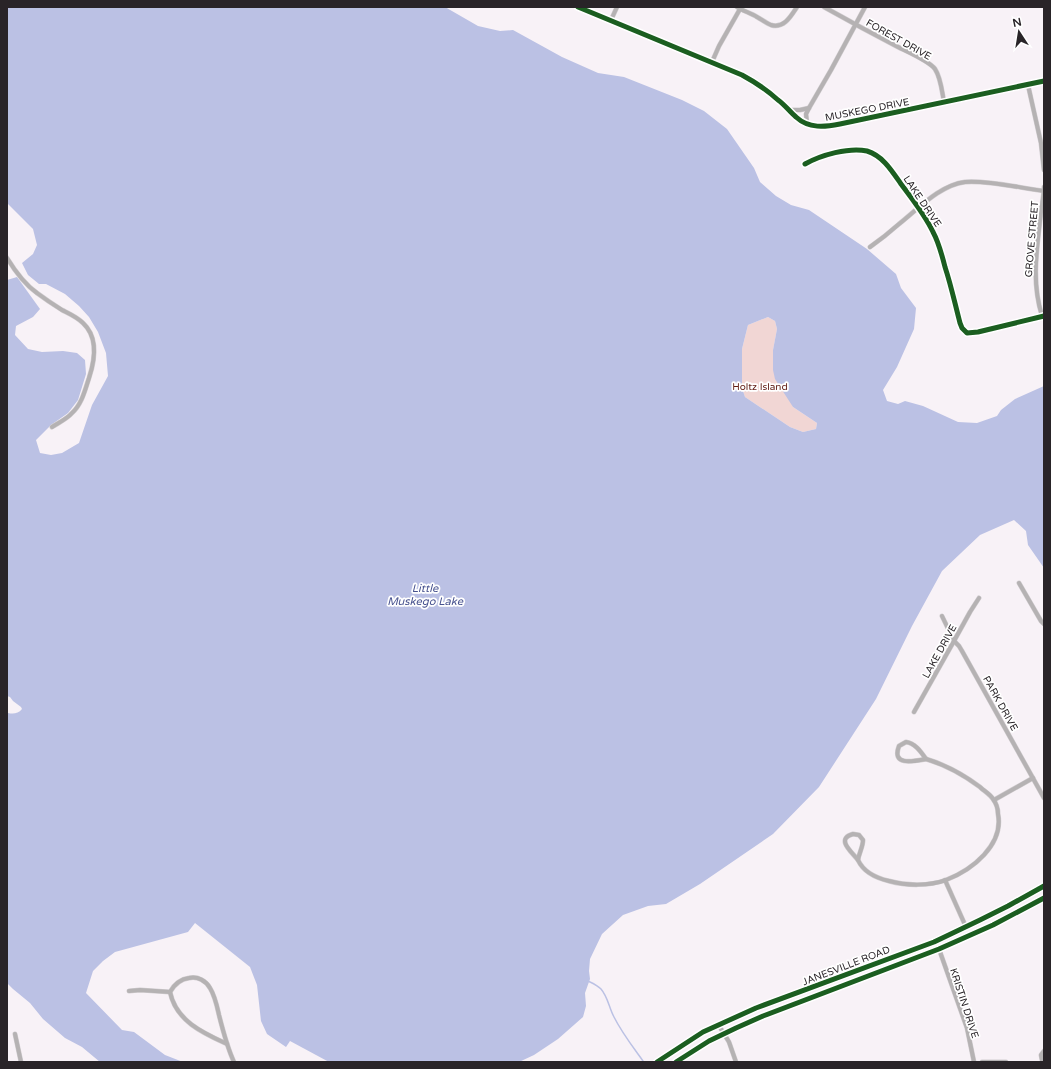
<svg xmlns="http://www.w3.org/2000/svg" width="1051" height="1069" viewBox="0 0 1051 1069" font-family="'Varela Round',sans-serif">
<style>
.green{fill:#f1d6d4}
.water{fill:#bbc1e4;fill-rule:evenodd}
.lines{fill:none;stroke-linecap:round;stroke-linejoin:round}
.stream{stroke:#bbc1e4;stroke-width:1.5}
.minor-casing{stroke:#d2ced1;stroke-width:5}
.secondary-casing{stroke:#d2ced1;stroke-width:6}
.minor{stroke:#b5b2b3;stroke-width:4}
.secondary{stroke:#b5b1b3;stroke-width:5.5}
.cycleway-casing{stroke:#fff;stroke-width:8}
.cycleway{stroke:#1b5e20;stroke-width:5}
.labels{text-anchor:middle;stroke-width:3.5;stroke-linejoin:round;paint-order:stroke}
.street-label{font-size:10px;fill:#292428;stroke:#fff}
.park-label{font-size:10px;fill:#611d15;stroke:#fff}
.water-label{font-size:11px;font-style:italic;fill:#46518e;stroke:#fff}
</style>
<rect width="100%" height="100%" fill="#f8f2f7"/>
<polygon class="green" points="768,317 775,321 777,329 773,350 793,407 817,423 816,429 803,432 790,427 745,397 742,388 742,349 748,325"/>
<path class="water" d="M 7,7 L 445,7 L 478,26 L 500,31 L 513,30 L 562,57 L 598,73 L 624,77 L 682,100 L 704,111 L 727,129 L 754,168 L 760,182 L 776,196 L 791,205 L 809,210 L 867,249 L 896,274 L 901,288 L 916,308 L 914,329 L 897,367 L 883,390 L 887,401 L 898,404 L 905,401 L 923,406 L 958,422 L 977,423 L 997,416 L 1001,410 L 1015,399 L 1044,386 L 1044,568 L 1028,545 L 1026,531 L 1014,520 L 980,535 L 942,571 L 912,626 L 876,699 L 819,787 L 773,834 L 700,884 L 666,904 L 648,906 L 623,915 L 602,934 L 590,959 L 589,971 L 590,979 L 585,993 L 586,1006 L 583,1017 L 558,1039 L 534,1055 L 519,1062 L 329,1062 L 290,1041 L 286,1047 L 267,1034 L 261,1021 L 257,985 L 250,967 L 195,923 L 188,932 L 115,952 L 103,961 L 93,971 L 86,993 L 122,1030 L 134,1032 L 165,1055 L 183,1062 L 100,1062 L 82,1047 L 65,1038 L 43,1019 L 30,1003 L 13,989 L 7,983 L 7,712 L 8,713 C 13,714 18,714 22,709 L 21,707 L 13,701 L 10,697 L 7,696 L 7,280 L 17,277 L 40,309 L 33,317 L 16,326 L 15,335 L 28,349 L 42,352 L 63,351 L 77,353 L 85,360 L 86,374 L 78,400 L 68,413 L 51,425 L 36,440 L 40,453 L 51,455 L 62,453 L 79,443 L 92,405 L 108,376 L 106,353 L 98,332 L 89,317 L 79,306 L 65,294 L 46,284 L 39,284 L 28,275 L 22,263 L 33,254 L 37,245 L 33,229 L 7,203 ZM 768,317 L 775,321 L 777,329 L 773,350 L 773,370 L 775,379 L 793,407 L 817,423 L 816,429 L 803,432 L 790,427 L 745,397 L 742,388 L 742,349 L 748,325 Z"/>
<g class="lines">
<path class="stream" d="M 588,981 C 592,983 597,985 601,989 C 608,997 609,1008 614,1017 C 622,1033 633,1047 643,1061"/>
<defs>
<g id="minor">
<path d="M 578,7 L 742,75 C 755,82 767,90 778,100 C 785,105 790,112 796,117 C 809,129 825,127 840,124 L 1044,81"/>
<path d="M 737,7 C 743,11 751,13 757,17 C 761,19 766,23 771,25 C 784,29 791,16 797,7"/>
<path d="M 824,7 C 849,21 873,34 898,47 C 908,52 929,61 935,69 C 941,78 942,92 944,102"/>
<polyline points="611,20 617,7"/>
<polyline points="712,62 719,46 740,9"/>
<polyline points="1028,85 1041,143 1044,170"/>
<polyline points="789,110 800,110 809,108"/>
<polyline points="807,124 806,114 809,108 831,70 865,7"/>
<path d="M 805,164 C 821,155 849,147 867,151 C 883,156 892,171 901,184 C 913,200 925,215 933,232 C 939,243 942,255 945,267 C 951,285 955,304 960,323 L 962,328 L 967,333 L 978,332 L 1044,316"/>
<path d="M 870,247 C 880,240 890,232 899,224 C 918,209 940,185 965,182 C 988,180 1020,188 1044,191"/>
<path d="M 7,258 C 15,271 24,284 37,293 C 45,299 54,305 62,310 C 70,314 77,317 83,323 C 98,337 95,360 89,378 C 85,390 82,404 72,413 C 67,419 58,423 52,427"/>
<path d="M 1042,316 C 1031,281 1037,248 1041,212 C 1042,204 1044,195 1044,187"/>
<polyline points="1019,583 1041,621 1044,624"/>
<polyline points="942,616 954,641 959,646 962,651 1044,798"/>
<polyline points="914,712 954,641 970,612 979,598"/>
<path d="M 906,742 C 915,743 921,752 926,759 C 915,761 891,767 899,746 Z"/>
<polyline points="994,800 1033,778"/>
<path d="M 853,834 L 859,835 L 863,840 C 863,847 859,853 858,860 C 852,852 835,839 853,834 Z"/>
<path d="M 858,860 C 864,873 876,878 889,881 C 907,886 929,886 946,880 C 972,870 1004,845 998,814 C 998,809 996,803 993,799 C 990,794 984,791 980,787 C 964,775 946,765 926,759"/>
<polyline points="945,880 966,927"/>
<polyline points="939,949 967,1028 974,1062"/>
<path d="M 129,991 L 140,990 L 170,992 C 174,985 181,979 189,978 C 198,976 206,981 210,988 C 215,996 217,1006 219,1015 C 223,1031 227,1047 234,1062"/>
<path d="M 170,992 C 176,1021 203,1033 227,1044"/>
<polyline points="718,1024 729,1042 736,1062"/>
<polyline points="15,1034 21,1062"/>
<polyline points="1044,1051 1041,1055 1042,1060 1044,1062"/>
<polyline points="982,1062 1006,1062"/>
</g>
<g id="secondary">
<polyline points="657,1062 703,1032 756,1008 934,942 980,920 1008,906 1044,886"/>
<polyline points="676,1062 709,1041 736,1028 763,1016 939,949 993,925 1044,898"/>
</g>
</defs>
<use href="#minor" class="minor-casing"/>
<use href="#secondary" class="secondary-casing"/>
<use href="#minor" class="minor"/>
<use href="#secondary" class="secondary"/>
<defs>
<g id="cycleway">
<path d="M 578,7 L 742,75 C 755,82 767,90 778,100 C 785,105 790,112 796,117 C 809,129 825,127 840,124 L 1044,81"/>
<path d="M 805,164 C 821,155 849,147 867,151 C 883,156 892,171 901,184 C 913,200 925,215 933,232 C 939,243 942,255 945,267 C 951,285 955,304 960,323 L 962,328 L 967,333 L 978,332 L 1044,316"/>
<polyline points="657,1062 703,1032 756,1008 934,942 980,920 1008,906 1044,886"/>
<polyline points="676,1062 709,1041 736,1028 763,1016 939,949 993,925 1044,898"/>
</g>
</defs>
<use href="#cycleway" class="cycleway-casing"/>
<use href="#cycleway" class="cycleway"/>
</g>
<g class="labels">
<g class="street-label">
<text transform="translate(899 39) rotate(29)" y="4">FOREST DRIVE</text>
<text transform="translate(867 109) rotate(-11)" y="4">MUSKEGO DRIVE</text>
<text transform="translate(923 201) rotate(56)" y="4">LAKE DRIVE</text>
<text transform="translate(1031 239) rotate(-85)" y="4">GROVE STREET</text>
<text transform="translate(939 651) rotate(-61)" y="4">LAKE DRIVE</text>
<text transform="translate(1001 703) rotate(61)" y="4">PARK DRIVE</text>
<text transform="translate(846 965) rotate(-21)" y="4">JANESVILLE ROAD</text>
<text transform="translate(965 1003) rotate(72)" y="4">KRISTIN DRIVE</text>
</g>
<g class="park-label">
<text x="760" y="390">Holtz Island</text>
</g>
<g class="water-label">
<text x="425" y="592">Little<tspan x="425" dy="13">Muskego Lake</tspan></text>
</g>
</g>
<rect width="1051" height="1069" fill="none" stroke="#292428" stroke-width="16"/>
<g transform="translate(1019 32) rotate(348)" stroke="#ffffff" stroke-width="3" paint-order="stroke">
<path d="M0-3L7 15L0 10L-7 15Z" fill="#292428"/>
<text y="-6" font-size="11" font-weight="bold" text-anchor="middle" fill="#292428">N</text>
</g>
</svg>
